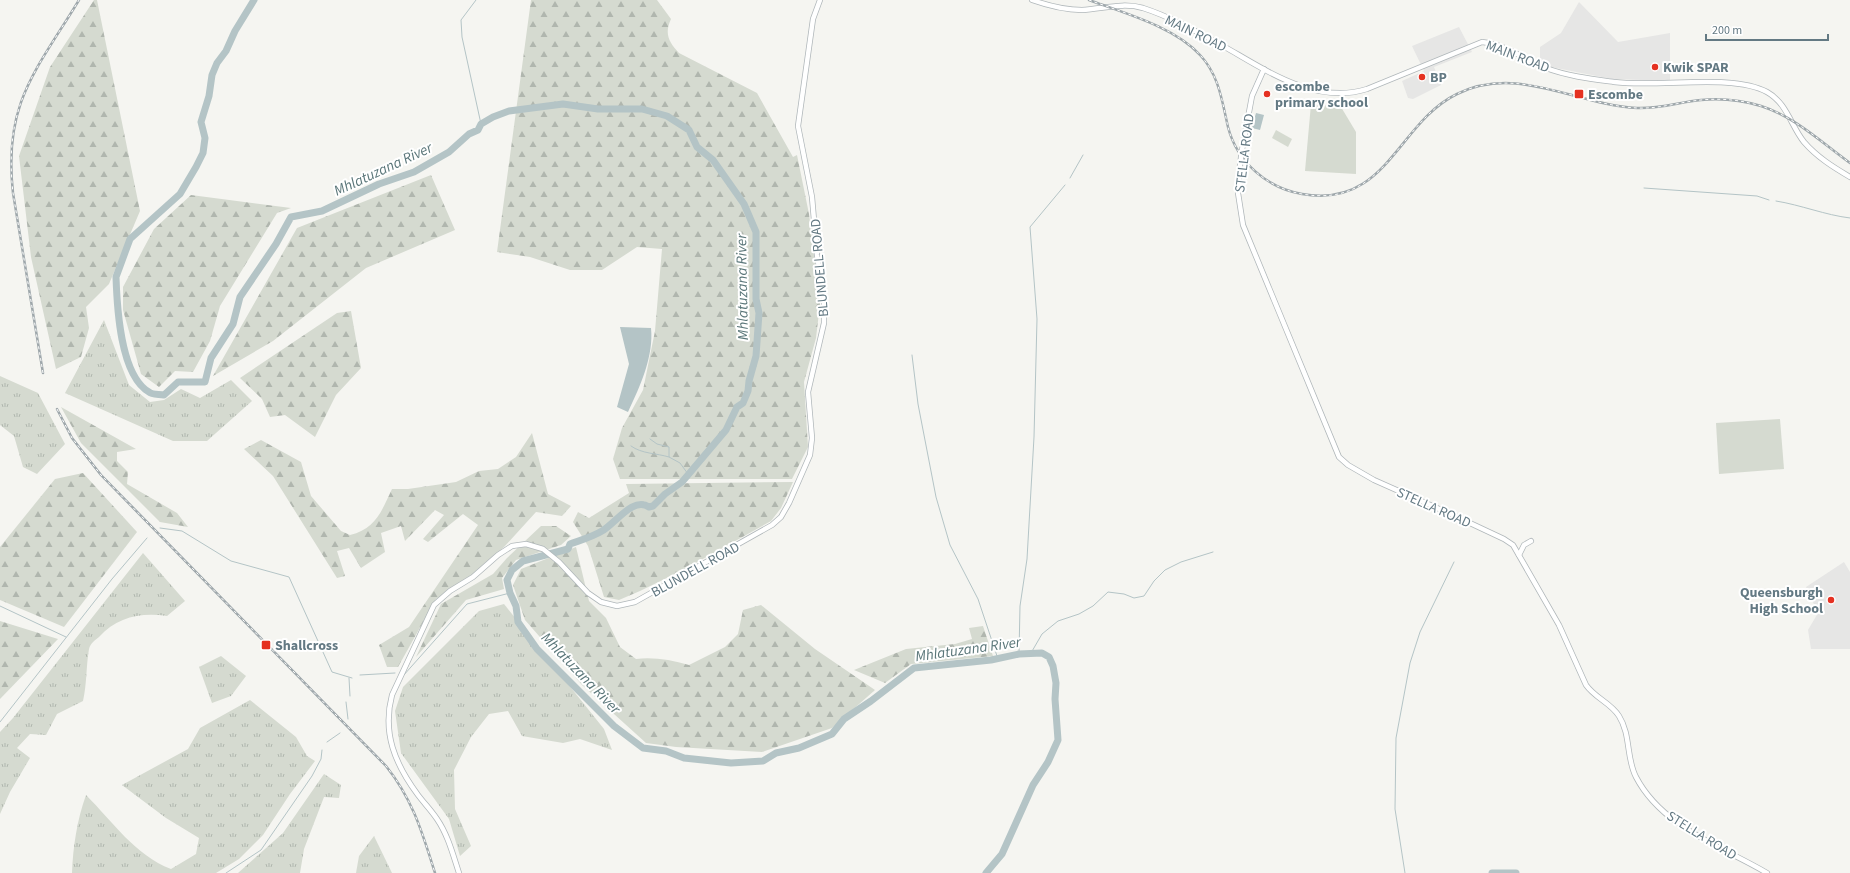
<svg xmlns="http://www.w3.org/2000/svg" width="1850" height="873" viewBox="0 0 1850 873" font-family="'Source Sans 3',sans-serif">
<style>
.built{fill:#e6e6e5}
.grass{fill:url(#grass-tufts)}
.forest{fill:url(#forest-firs)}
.garden{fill:#d5dad0}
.water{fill:#b4c4c6}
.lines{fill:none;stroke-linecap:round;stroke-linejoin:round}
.stream{stroke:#b4c4c6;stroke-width:1}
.river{stroke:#b4c4c6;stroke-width:7}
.secondary-casing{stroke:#b0b7ba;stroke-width:6}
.secondary{stroke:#fff;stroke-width:4.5}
.rail-casing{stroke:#9ea7ab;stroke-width:2.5}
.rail{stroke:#fff;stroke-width:1;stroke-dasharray:3;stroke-linecap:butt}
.secondary-bridge-casing{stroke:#b0b7ba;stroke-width:6;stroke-linecap:butt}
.secondary-bridge{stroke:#fff;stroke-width:4.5}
.poi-dot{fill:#e53121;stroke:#fff;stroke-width:1.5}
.labels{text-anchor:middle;stroke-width:4;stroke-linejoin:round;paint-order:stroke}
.street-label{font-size:14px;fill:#637983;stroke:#fff}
.poi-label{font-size:14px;font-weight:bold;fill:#637983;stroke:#fff;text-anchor:start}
.water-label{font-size:15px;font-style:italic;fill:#5a7679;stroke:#fff}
</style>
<defs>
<pattern id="grass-tufts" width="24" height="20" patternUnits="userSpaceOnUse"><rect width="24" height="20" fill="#d5dad0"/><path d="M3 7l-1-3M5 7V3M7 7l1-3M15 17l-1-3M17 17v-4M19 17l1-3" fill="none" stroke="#b0b6ae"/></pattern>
<pattern id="forest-firs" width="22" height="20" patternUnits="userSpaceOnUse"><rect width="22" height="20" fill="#d5dad0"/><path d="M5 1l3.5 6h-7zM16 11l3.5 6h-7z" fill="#b0b6ae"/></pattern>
</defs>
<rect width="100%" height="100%" fill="#f5f5f1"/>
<g class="built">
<polygon points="1579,2 1618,42 1670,33 1670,81 1612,79 1546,66 1540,61 1540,47 1561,33"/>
<polygon points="1459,27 1472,52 1434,67 1441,85 1413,99 1408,98 1402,81 1424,71 1412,46"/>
<polygon points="1844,562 1850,572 1850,649 1811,649 1808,630 1818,613 1806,587"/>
</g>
<g class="grass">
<polygon points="104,320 129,385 150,402 164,400 181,389 200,398 231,380 252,401 207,441 173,441 65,393"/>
<polygon points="0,376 38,393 65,444 37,474 23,467 14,436 0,425"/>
<path d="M 143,553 L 185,601 L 167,616 C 141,612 117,617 99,637 C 95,640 90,644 89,649 C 86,666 87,684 83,701 L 57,714 L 46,735 L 30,734 L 17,748 L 30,758 L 10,792 L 0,814 L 0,732 L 13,718 Z"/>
<polygon points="504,604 604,729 612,750 580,739 563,743 522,736 508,711 489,714 471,737 454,770 455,809 471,846 460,856 449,819 401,753 395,711 403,687 479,611"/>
<polygon points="221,656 246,676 231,696 212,703 199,667"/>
<path d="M 250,700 L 296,737 L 307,756 L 315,761 L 290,794 L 263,835 L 239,859 L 216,873 L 72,873 C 73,847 77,820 86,795 C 113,822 135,855 171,869 L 196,854 L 199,838 L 166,818 L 122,785 L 188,749 L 200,728 Z"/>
<polygon points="324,774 341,785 339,798 324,797 304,849 300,873 238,873 283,833"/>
<polygon points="374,836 392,873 356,873 359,856"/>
</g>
<g class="forest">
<polygon points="94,0 97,0 140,211 109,284 86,307 89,328 81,357 56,369 31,257 19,156 50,67"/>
<path d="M 531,0 L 657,0 L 671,19 C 664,34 669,42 679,53 L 757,93 L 793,157 L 797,155 L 809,214 L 820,304 L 816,338 L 804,382 L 808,447 L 792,479 L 620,479 L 613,459 L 622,428 L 643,390 L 655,331 L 662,249 L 637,247 L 602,270 L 570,270 L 530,257 L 497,252 Z"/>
<polygon points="431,175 455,230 366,268 273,341 213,376 297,228"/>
<polygon points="191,195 291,208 277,213 220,306 210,341 193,372 175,371 159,387 141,374 123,310 123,287 154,229"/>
<polygon points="351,311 361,368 336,395 315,437 285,415 270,417 262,399 240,378 337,313"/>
<polygon points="61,407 136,449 117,452 117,461 128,472 127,484 177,513 188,527 160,522 81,443"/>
<path d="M 532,433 L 548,494 L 571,506 L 562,516 L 536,512 L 504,547 L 469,578 L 436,599 L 398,667 L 387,667 L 379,645 L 409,627 L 478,525 L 463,514 L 428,542 L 423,539 L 444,515 L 435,510 L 405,541 L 401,526 L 381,533 L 385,552 L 361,568 L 349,548 L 337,551 L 345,576 L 337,578 L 273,476 L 244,449 L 261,440 L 301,462 L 311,496 L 341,531 L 350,535 C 376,529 382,510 392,489 L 408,489 L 456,482 L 479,471 L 498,469 L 516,457 Z"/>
<polygon points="83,473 137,532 64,627 0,600 0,547 55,479"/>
<polygon points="793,482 781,508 771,521 683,570 640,591 619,600 604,597 588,546 573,522 578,512 589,518 629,493 626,484"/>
<polygon points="541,526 556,526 571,536 561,545 516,560 502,578 504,589 466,600 416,657 441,604 493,574 507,558"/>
<path d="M 576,547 L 589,601 L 606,618 L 620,647 L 636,659 C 654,657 671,660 689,665 L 725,647 L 738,634 L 743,610 L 761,605 L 815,649 L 875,690 L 832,728 L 762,752 L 676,747 L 646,743 L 582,685 L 525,620 L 513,585 L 521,569 Z"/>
<polygon points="0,621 58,639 0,699"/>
<polygon points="983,626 993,656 911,664 885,683 854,670 906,649 955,644 972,639 969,628"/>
</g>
<g class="garden">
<polygon points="1311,104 1341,107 1356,132 1356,174 1305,171"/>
<polygon points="1276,130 1292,139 1288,147 1272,138"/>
<polygon points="1780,419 1784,469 1719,474 1716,423"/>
</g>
<g class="water">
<polygon points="1256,113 1264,115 1260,130 1252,128"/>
<path d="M 620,327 L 651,328 C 654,356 640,387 628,412 L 617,407 L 629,364 Z"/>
</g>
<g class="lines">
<g class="stream">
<polyline points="476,0 461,20 462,37 481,124"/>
<polyline points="1070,178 1083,155"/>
<polyline points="1644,188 1757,196 1769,200"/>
<path d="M 1776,201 C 1801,205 1825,215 1850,218"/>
<polyline points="912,355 918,404 936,497 950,545 978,599 998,659"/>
<polyline points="650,439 657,444 669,447 669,457 680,463 688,474"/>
<path d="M 631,446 C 642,454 656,453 669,457"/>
<polyline points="160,528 182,531 231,561 289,577 332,672 352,678"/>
<polyline points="0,606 66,637"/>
<polyline points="1031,653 1042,634 1058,621 1079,614 1093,606 1108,592 1124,594 1134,598 1144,596 1154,581 1165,570 1181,562 1213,552"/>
<polyline points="1019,654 1020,606 1027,559 1034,437 1037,319 1030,227 1065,185"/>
<polyline points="360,675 395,673"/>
<polyline points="403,676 467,604 510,593"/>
<polyline points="349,678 350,696"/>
<polyline points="346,702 348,719"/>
<polyline points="0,722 112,579 147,538"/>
<polyline points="327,742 340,733"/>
<polyline points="226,873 261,850 312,776 321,759 322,750"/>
<polyline points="1405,873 1395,809 1396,738 1410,663 1420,632 1454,562"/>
</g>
<g class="river">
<path d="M 254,0 L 235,31 L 226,51 L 217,63 L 212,75 L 209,96 L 201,122 L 205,138 L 203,153 L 196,167 L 180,194 L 130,239 L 116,277 C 117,307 120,375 149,392 C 152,395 159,394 164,395 L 178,382 L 205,382 L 211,358 L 233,324 L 240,297 L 276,244 L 291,217 L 322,211 L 379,184 L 414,172 L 449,152 L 469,134 L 478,130 L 481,124 L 493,117 L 509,111 L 563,104 L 598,109 L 642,109 L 667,116 L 689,130 L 697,147 L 713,160 L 744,204 L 756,232 L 756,299 L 759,313 L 756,356 L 749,381 L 748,391 L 743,403 L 737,407 L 726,430 L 682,482 L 665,494 L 653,506 L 649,507 C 633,496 615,524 602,531 C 592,537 581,540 570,544 L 568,549 L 523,561 L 512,570 L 507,580 L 510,593 L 516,606 L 518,622 L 537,649 L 614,726 L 643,748 L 666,751 L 684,758 L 731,763 L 763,761 L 776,753 L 799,748 L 832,734 L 844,719 L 871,701 L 914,668 L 991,660 L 1019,654 L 1042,653 L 1049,657 L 1053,666 L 1056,683 L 1055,699 L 1058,740 L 1048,762 L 1033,785 L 1002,854 L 986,873"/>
<polyline points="1492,873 1516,873"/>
</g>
<defs>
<g id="secondary">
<path d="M 1032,0 C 1049,6 1065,10 1082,10 C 1103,9 1122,2 1143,8 C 1171,17 1199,33 1225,47 C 1267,71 1316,105 1367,89 L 1482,42 C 1505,44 1525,60 1546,68 C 1567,76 1592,79 1614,82 C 1657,88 1732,73 1767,92 C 1787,103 1791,126 1804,142 C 1817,157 1833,167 1850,177"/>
<polyline points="1242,150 1252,96 1264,69"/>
<path d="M 1240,165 L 1238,193 L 1243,225 L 1339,457 L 1348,465 L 1374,480 L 1455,516 L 1504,539 L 1513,545 L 1559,625 L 1586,685 C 1595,698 1611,703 1619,716 C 1631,735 1626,758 1636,777 C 1662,827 1721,846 1767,873"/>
<polyline points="1519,555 1524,545 1531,541"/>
<path d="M 459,873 C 453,855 448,835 437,819 C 431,810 424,803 418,795 C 395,764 382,733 392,695 L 434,605 L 450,591 L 473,577 L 498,555 L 512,546 L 526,544 L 543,549 L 559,562 L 588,593 L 601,602 L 617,606 L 635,602 L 772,525 L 781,517 L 789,503 L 810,455 L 812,438 L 808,392 L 824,323 L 824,299 L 817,255 L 812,197 L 798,126 L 813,19 L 820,0"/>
</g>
</defs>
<use href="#secondary" class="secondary-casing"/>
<use href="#secondary" class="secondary"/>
<defs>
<g id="rail">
<path d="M 1089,0 C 1124,13 1175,27 1200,55 C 1219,75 1222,101 1228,127 C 1237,162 1267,188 1302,194 C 1387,209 1397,123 1457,94 C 1518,64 1576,105 1637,108 C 1659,109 1680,102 1701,100 C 1722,98 1741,100 1761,106 C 1795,117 1821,142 1850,163"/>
<path d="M 43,373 L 13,193 C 3,103 36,71 79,0"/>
<path d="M 57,409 L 72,438 L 101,475 L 386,766 C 413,800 422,832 435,873"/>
</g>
</defs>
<use href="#rail" class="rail-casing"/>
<use href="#rail" class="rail"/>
<defs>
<polyline id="secondary-bridge" points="1240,165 1242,150"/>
</defs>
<use href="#secondary-bridge" class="secondary-bridge-casing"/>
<use href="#secondary-bridge" class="secondary-bridge"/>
</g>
<g class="poi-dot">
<circle cx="1655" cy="67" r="4"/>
<circle cx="1422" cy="77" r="4"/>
<circle cx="1267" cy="94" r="4"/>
<rect x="1574" y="89" width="10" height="10" rx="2"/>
<circle cx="1831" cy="600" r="4"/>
<rect x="261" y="640" width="10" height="10" rx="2"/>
</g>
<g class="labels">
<g class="street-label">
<text transform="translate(1196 33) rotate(26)" y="5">MAIN ROAD</text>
<text transform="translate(1518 56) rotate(21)" y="5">MAIN ROAD</text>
<text transform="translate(1244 153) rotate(-83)" y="5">STELLA ROAD</text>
<text transform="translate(819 268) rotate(-95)" y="5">BLUNDELL ROAD</text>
<text transform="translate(1434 507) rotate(24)" y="5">STELLA ROAD</text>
<text transform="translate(695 569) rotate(-29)" y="5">BLUNDELL ROAD</text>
<text transform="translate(1702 835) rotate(32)" y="5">STELLA ROAD</text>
</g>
<g class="poi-label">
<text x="1663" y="72">Kwik SPAR</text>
<text x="1430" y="82">BP</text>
<text x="1275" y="91">escombe<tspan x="1275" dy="16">primary school</tspan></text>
<text x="1588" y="99">Escombe</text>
<text x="1823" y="597" text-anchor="end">Queensburgh<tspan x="1823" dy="16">High School</tspan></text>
<text x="275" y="650">Shallcross</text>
</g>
<g class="water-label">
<text transform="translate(383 169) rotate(-25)" y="5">Mhlatuzana River</text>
<text transform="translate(742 287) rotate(-91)" y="5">Mhlatuzana River</text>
<text transform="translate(968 649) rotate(-8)" y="5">Mhlatuzana River</text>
<text transform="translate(581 673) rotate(46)" y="5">Mhlatuzana River</text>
</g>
</g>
<path d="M1706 34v6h122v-6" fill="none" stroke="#637983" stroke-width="2"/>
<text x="1712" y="34" font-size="12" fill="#637983" stroke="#ffffff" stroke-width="3" paint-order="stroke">200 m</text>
</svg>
